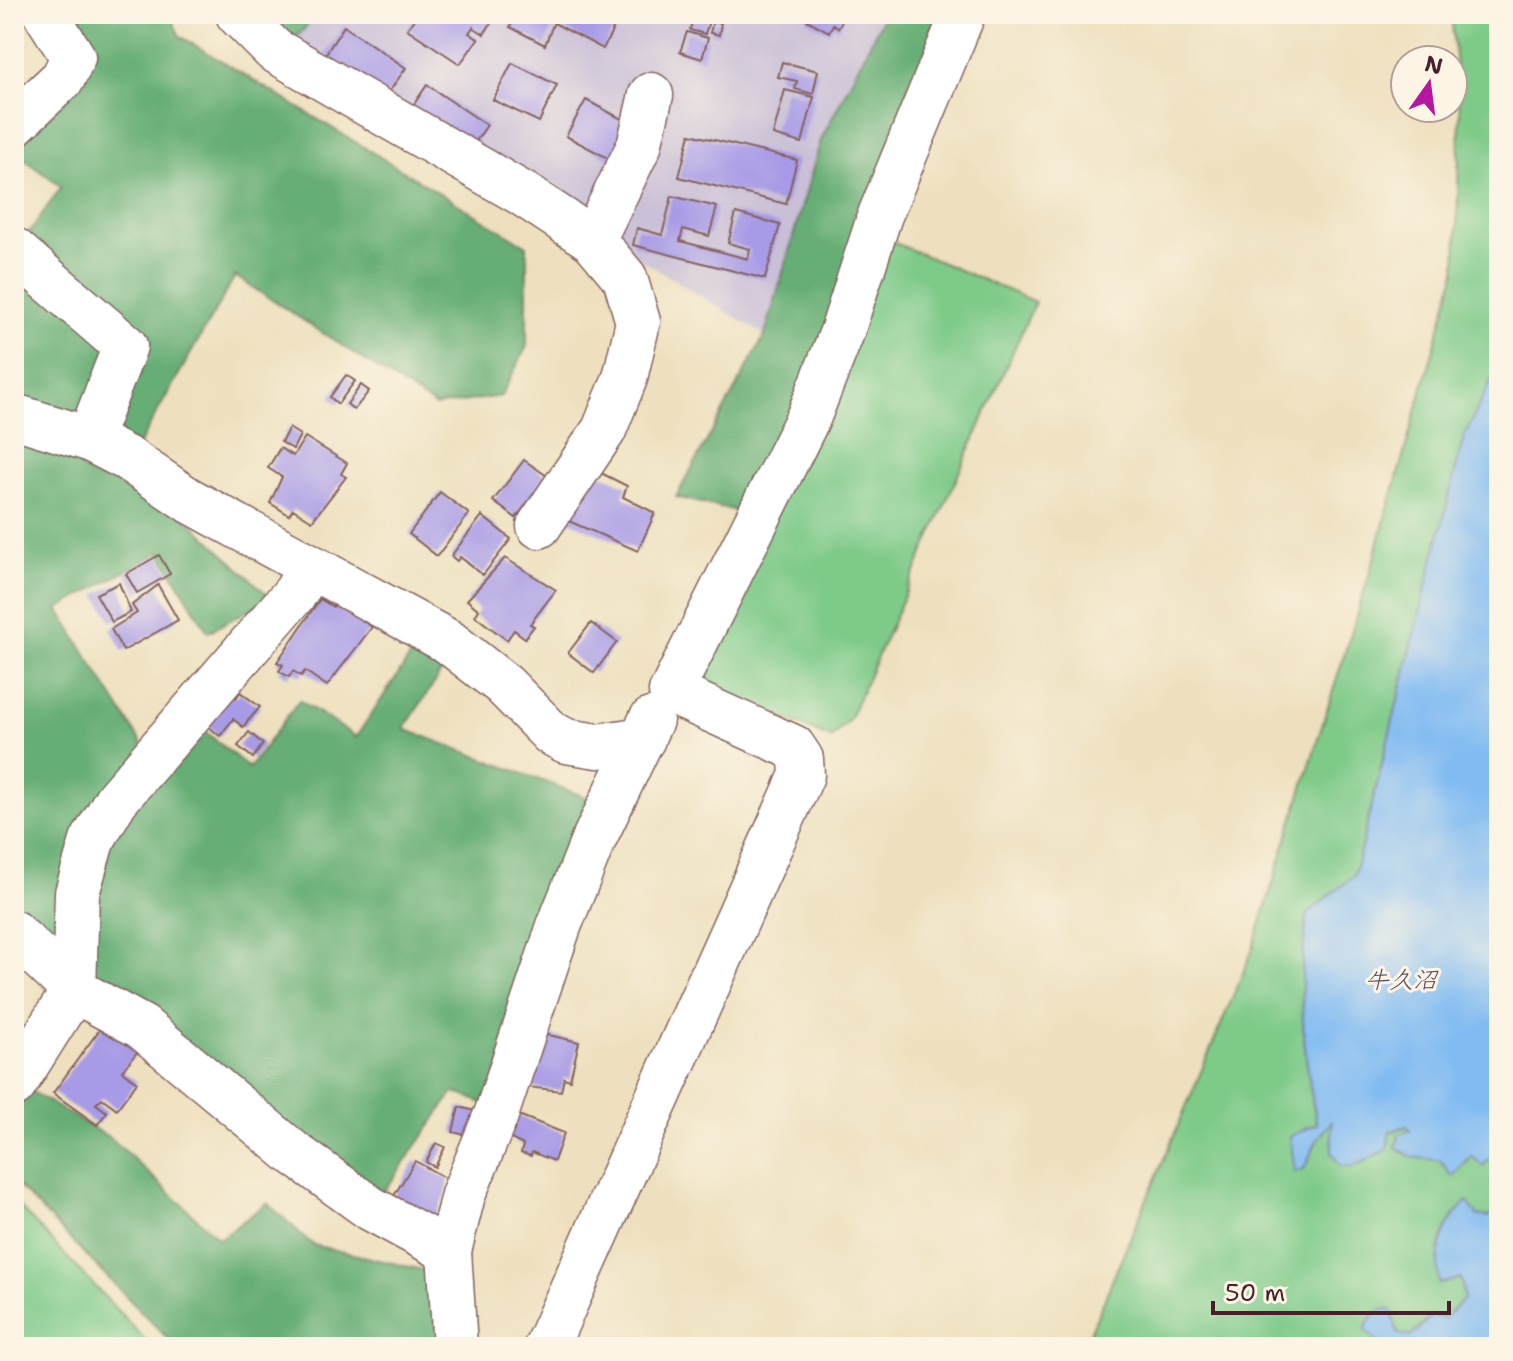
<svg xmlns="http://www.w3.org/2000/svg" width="1513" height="1361" viewBox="0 0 1513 1361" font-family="'Shantell Sans','Klee One',sans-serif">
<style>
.industrial{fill:#c9bfd7}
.green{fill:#7eca89;stroke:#64745a;stroke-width:2}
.forest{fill:#66ae75;stroke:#586650;stroke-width:2}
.water{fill:#81bbf2;stroke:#666d8e;stroke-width:2}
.building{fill:#a79ae6}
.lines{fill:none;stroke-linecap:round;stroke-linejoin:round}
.minor-casing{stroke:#83635e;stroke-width:47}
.minor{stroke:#fff;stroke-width:44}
.labels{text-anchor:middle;stroke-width:6;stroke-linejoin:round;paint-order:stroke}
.water-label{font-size:24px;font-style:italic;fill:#5a4e67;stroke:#fcf5e5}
</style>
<rect width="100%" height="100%" fill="#fcf5e5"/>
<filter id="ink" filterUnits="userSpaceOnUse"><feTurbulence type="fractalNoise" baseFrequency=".0125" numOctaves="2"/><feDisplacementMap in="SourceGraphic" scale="16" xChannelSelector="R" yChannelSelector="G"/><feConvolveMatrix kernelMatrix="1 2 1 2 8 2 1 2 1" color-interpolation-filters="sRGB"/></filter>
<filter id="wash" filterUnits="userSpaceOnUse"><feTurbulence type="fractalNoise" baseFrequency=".006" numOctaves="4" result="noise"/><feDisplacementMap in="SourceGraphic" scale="32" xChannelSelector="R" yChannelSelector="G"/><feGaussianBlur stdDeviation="1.8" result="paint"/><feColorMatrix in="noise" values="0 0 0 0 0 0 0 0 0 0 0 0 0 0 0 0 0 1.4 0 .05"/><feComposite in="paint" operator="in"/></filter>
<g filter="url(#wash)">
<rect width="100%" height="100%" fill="#eee0be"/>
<polygon class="industrial" points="318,14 885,14 821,140 765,335 288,46"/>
<g class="green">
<path d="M 1451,14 L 1499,14 L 1499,364 L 1464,437 L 1354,876 L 1308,913 C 1296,982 1303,1056 1317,1124 L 1304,1128 L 1304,1169 L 1317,1140 L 1333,1120 L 1332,1153 L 1407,1126 L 1411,1130 L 1412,1157 L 1467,1163 L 1471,1156 L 1496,1153 L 1499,1204 L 1489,1218 L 1477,1216 L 1467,1202 L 1440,1284 L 1461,1278 L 1464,1299 L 1445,1318 L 1432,1316 L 1410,1337 L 1398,1334 L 1381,1342 L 1384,1347 L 1084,1347 L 1251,954 L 1371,569 L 1456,271 L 1460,113 Z"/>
<polygon points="888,240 1035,302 849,720 831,738 698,682"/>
<polygon points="14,1201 152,1347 14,1347"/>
</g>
<g class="forest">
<polygon points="56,14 169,14 180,36 527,246 527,346 501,396 435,406 235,276 135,451 14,404 14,254 61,187 14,151 14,147 89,68"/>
<polygon points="251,14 318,14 288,46"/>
<polygon points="885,14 945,14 909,85 835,319 750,514 676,497 765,335 821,140"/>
<polygon points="14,426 169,502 271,598 208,632 160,552 58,609 144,747 62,961 14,919"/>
<polygon points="421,641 449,660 404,729 599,802 486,1104 454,1092 376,1203 89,991 99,848 195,723 249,768 299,700 356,737"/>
<polygon points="27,1089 112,1139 219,1239 267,1203 313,1245 428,1271 439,1347 176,1347 14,1182 14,1115"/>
</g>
<g class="water">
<path d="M 1499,364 L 1499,1159 L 1496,1153 L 1483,1166 L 1471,1156 L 1452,1177 L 1441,1161 L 1412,1157 L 1396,1147 L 1399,1135 L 1410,1130 L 1407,1126 L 1390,1131 L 1387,1150 L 1352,1167 L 1340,1165 L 1332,1153 L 1332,1121 L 1317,1140 L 1304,1169 L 1295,1172 L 1290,1136 L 1317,1124 C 1303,1055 1296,982 1308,913 L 1354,876 L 1464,437 Z"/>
<path d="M 1467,1201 L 1477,1215 L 1489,1217 L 1499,1204 L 1499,1347 L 1384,1347 L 1365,1330 C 1369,1319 1378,1307 1391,1310 L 1398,1334 L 1410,1337 L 1432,1316 L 1445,1318 L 1464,1299 L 1461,1278 L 1439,1284 C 1435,1250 1442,1225 1467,1201 Z"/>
</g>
<g id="blocks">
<g class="building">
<polygon points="418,14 497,14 484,34 473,27 469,33 478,39 460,64 407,29"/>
<polygon points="517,14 557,14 545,45 510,27"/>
<polygon points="559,14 621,14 603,49 554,23"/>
<polygon points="810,14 839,14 844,18 838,28 833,24 829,32 807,20"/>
<polygon points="693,17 709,21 705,34 690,30"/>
<polygon points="713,21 721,23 719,35 710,33"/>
<polygon points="344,26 406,68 386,96 325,55"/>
<polygon points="687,32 708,38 702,59 680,52"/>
<polygon points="782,62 818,71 813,94 795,89 797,81 778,77"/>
<polygon points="512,63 557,85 539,122 493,100"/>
<polygon points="427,85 487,125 470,150 410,110"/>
<polygon points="785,90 814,97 802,143 773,135"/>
<polygon points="586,100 633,125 613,161 566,136"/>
<polygon points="690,134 797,160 786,204 679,177"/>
<polygon points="672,196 717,207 709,236 683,229 680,241 748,259 750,249 728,243 736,213 780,225 765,279 633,245 637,228 662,235"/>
<polygon points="346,375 355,381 338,404 330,397"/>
<polygon points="361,385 369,391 354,410 347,404"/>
<polygon points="289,428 300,435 293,449 281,442"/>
<polygon points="305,437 347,463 341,474 346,477 312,521 293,509 289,515 270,503 282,477 268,468 280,448 293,456"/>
<polygon points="524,460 547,476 516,518 493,501"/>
<polygon points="593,469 627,486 623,497 655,513 638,551 564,519"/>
<polygon points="440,492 469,514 437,556 409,534"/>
<polygon points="482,516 511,539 483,575 460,557 457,561 451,556"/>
<polygon points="159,555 170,574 137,593 126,574"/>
<polygon points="505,558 556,590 530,624 534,626 525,638 514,630 507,640 475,616 479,610 467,600"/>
<polygon points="119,583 131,612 112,622 96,594"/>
<polygon points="158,585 178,620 123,651 111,629 137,613 132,605"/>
<polygon points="320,599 333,607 336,603 372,627 327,686 305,671 301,676 293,671 289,677 279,671 283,665 277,662"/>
<polygon points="591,623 617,642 594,673 568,653"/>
<polygon points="228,691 236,698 240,692 260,707 243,727 233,719 220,736 209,727 212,723 209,721"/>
<polygon points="249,732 263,744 253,758 238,746"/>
<polygon points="103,1025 138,1051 122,1071 137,1082 117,1109 102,1098 96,1104 107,1112 97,1125 53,1093"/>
<polygon points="540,1033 579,1042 570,1080 564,1078 561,1091 527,1087"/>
<polygon points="459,1107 479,1112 473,1137 453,1132"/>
<polygon points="516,1114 564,1133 554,1161 532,1152 531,1156 521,1153 523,1145 507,1137"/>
<polygon points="436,1143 445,1147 435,1167 426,1162"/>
<polygon points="415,1161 449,1180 446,1195 433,1220 392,1199"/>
</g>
</g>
</g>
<g filter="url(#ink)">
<use href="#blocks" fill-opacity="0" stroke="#83635e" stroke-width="2"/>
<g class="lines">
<defs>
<g id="minor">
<polyline points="238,14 274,50 523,194 593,240 625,278 638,322 625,378 604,430 539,526"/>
<polyline points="14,124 63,78 73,57 46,14"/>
<polyline points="593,240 639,146 651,95"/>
<polyline points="14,250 125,346 89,439"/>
<polyline points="14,416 89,439 128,459 187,499 449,642 504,685 551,733 566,741 598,746 643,739"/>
<polyline points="14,933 74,990 142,1027 291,1151 370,1208 449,1251"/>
<polyline points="14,1085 74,990 77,893 92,841 116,800 295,593 310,569"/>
<polyline points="455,1347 449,1251 463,1195 496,1115 559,926 593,841 651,720"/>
<polyline points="546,1347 802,775 801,759 793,747 671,692 809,416 842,332 880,215 963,14"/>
</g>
</defs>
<use href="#minor" class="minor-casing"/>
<use href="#minor" class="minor"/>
</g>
</g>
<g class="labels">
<g class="water-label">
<text x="1401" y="988">牛久沼</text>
</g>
</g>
<rect width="1513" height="1361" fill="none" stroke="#fcf5e5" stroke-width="48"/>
<g transform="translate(1429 84) rotate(14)"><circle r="38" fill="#fcf5e5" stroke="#b59f9b" stroke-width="2"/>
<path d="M0-6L14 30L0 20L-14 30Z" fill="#b5179e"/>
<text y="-12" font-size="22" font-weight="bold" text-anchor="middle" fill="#4a1f2b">N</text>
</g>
<path d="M1213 1301v12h236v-12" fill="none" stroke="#4a1f2b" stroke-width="4"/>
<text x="1225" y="1301" font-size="24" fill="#4a1f2b" stroke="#fcf5e5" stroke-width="6" paint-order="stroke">50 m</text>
</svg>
